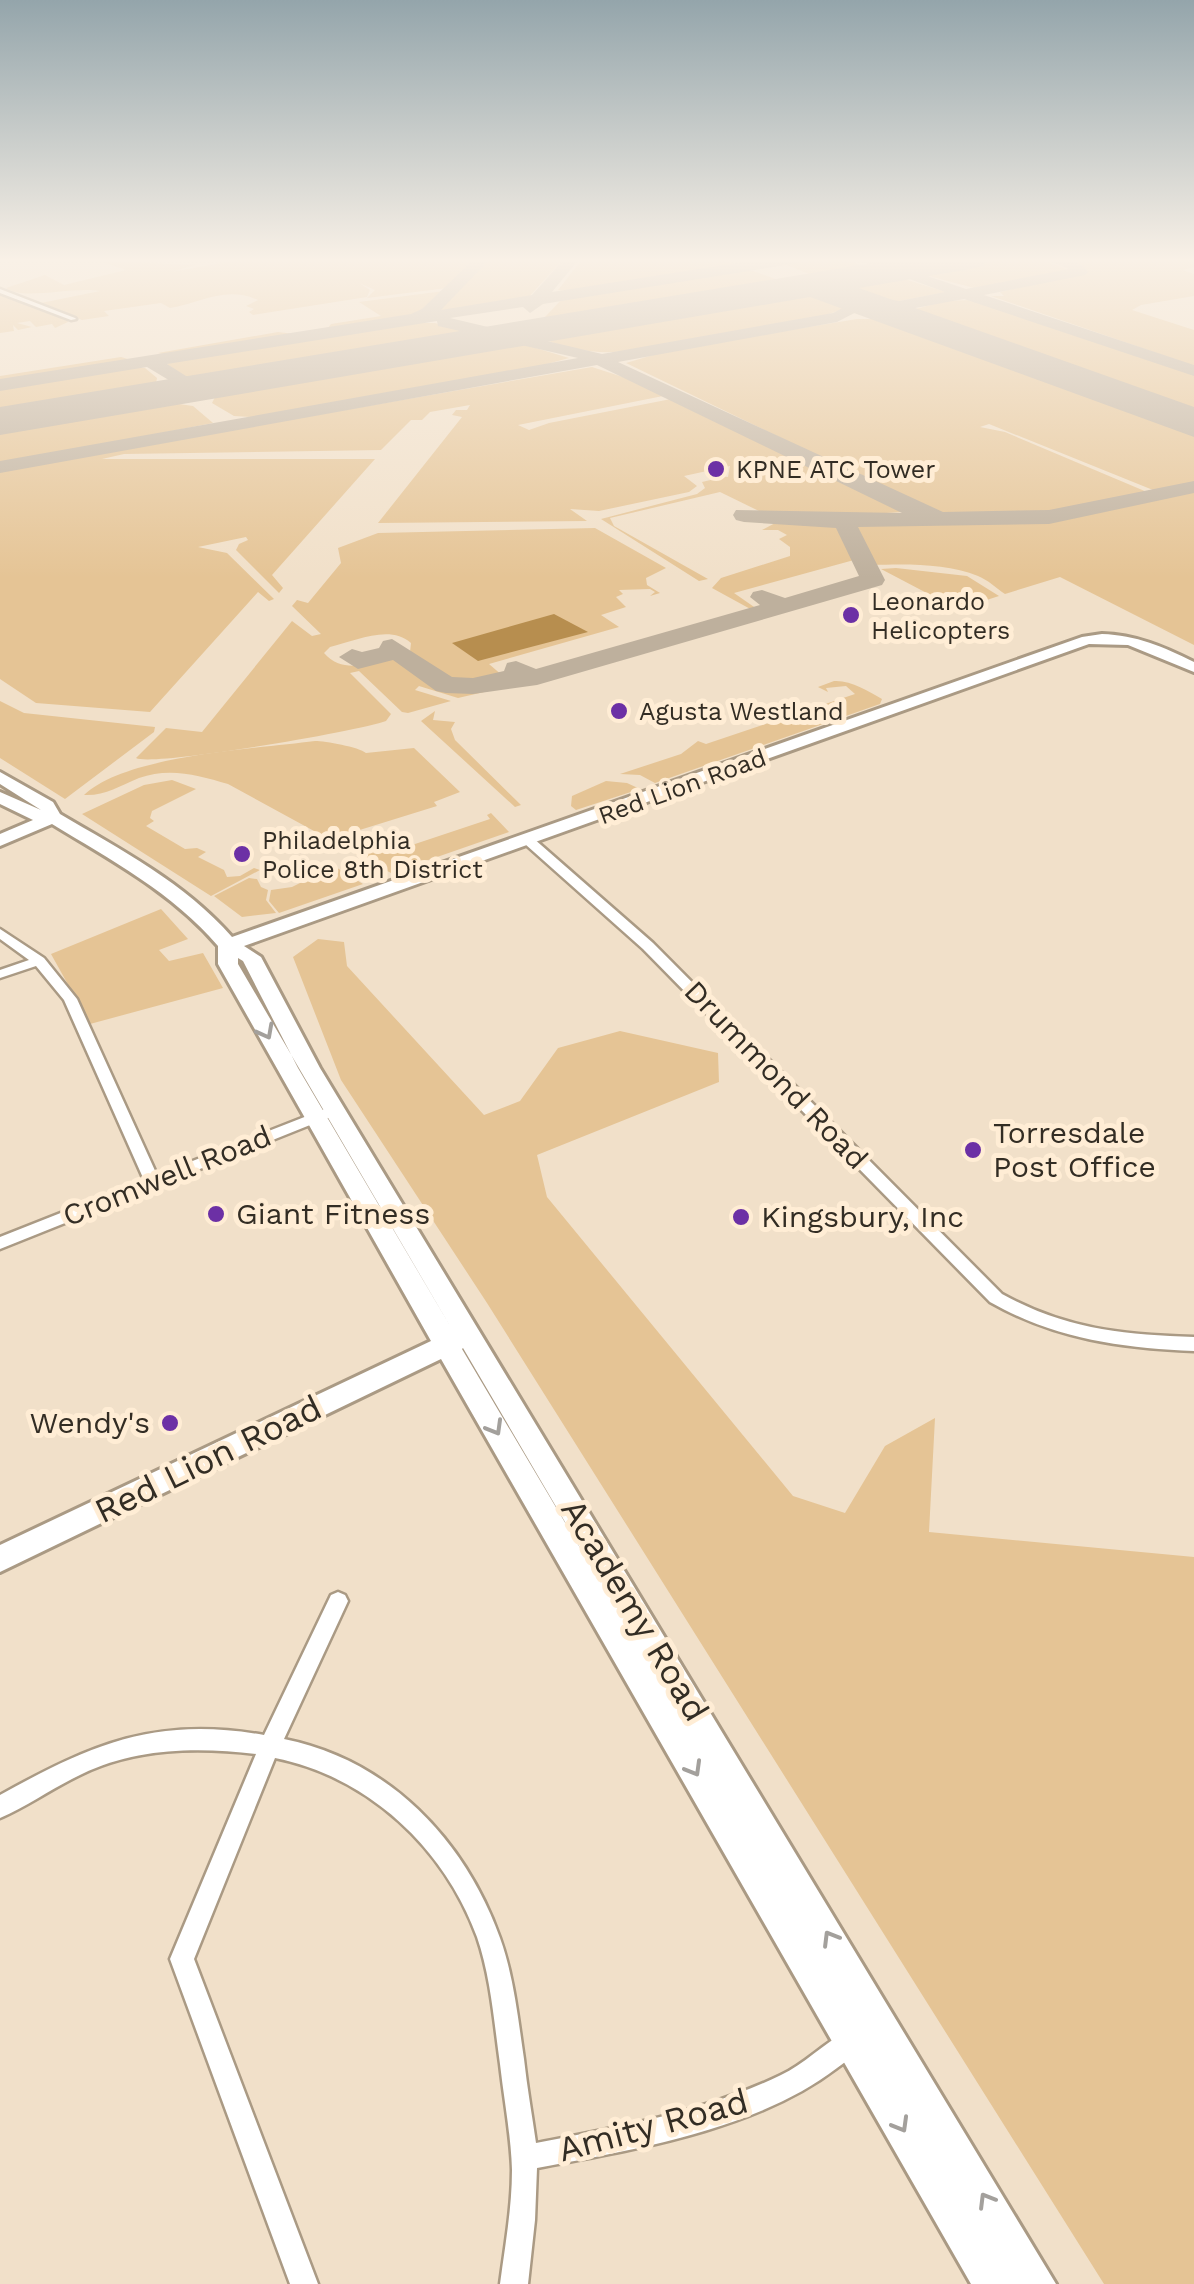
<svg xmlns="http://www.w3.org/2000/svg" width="1194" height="2284" viewBox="0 0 1194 2284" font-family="'Work Sans',sans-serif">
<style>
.green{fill:#e5c495}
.water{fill:#b78e4f}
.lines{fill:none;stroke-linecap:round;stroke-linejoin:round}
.taxiway{fill:#beb09d;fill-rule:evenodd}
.runway{fill:#beb09d;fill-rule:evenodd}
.street-casing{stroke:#aa9a84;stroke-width:5}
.secondary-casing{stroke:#aa9a84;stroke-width:6}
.street{fill:#fff;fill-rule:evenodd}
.secondary{fill:#fff;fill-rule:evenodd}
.oneway{stroke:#a3a09c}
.poi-dot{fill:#6c30a5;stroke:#ffedd5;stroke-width:4}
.labels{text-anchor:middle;stroke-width:10;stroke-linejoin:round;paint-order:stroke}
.far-poi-label{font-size:25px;fill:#332d24;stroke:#ffedd5;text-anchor:start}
.far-street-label{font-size:25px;fill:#332d24;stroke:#ffedd5}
.street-label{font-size:30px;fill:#332d24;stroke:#ffedd5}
.poi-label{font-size:30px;fill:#332d24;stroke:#ffedd5;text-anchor:start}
.near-street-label{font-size:35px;fill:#332d24;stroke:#ffedd5}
</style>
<rect width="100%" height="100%" fill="#f1e0c9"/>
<g class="green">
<path d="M 249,258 L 478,258 L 447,288 L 367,298 L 375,290 L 359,283 L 370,290 L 367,297 L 253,315 L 249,312 L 254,309 L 246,306 L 258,300 C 225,285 199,304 170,308 L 161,303 L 104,311 L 109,316 L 82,320 L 41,303 L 100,291 C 73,286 22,301 6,288 L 45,275 L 64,285 L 126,270 L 102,262 L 105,261 L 195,265 L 171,272 Z"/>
<polygon points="491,258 564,258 527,299 437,312"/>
<polygon points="583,258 719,258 734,264 574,292 558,290"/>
<polygon points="837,258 868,267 817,277 784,264"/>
<polygon points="1008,258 1038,258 1069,270 974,288 925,275"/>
<polygon points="1057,258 1194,258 1194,267 1183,270 1194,274 1194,296 1141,305 1132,310 1194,330 1194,366 991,296 1004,296 1000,292 1088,271"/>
<polygon points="737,270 753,271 784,282 559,320 544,318 563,298"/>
<polygon points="901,278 946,292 894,302 844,286"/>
<polygon points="444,291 423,311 410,317 328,328 331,324 381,316 359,302"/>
<path d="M 806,292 L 846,306 C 826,324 648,350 613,352 C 592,353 563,348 545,339 Z"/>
<polygon points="0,293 67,318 68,322 55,328 52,324 36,327 30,321 17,323 32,327 18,330 13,325 14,331 0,333"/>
<polygon points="971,300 1194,375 1194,412 912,310 945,301"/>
<polygon points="857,319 884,319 1194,433 1194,482 1153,490 989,424 980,427 1005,432 1147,492 1050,512 938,514 626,363 670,350"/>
<polygon points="407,323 435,323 477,333 211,378 183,376 167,364 186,358"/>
<polygon points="278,332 294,334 171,356 158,353"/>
<polygon points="516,342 569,358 525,370 251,417 234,416 212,403 215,397 231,390"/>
<polygon points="121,357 131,360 0,383 0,376"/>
<polygon points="135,367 145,368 157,378 156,383 137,390 0,413 0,388"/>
<polygon points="592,367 626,378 663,396 518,425 529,430 549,423 671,399 903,512 836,516 761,512 720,492 610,518 614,526 708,579 699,581 601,519 697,494 705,488 702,482 719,478 716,475 720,473 719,476 728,477 730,466 684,476 697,486 689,492 599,511 570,509 587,521 378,523 462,417 452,415 456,410 467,410 470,405 430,412 422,420 411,420 381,450 124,454 102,459 375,459 272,575 283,588 279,593 236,550 239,544 248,540 246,537 198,547 227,553 274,599 269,601 258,592 150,712 36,703 0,679 0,470"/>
<polygon points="165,402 193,406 213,423 0,464 0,429"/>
<path d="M 1194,492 L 1194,645 L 1060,577 L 1005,594 C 996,588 988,580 978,576 C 947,563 905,564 872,565 L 852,529 L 861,525 L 1058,521 Z"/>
<polygon points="779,521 840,525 854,560 734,593 757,609 754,611 712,588 721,578 790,556 790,547 779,539 787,535 778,530 762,530"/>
<path d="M 595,528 L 666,568 L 646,578 L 647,585 L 660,593 L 650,596 L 655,592 L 650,589 L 619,590 L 623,594 L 616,597 L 626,607 L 601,615 L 619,627 L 489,664 L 503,676 C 455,689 446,685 410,652 L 411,643 C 390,624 355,641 330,647 L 324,653 C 344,676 374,662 400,655 C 441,692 455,695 508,681 L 514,685 L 458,698 L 419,686 L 415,690 L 451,701 L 408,713 L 402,712 L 359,671 L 350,673 L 391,714 L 386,721 C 359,731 152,767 136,758 L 166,728 L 202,732 L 292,621 L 312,636 L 321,634 L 292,606 L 297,600 L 308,603 L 341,563 L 338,548 L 378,533 Z"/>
<polygon points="896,568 967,576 999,596 959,609 958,601 940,600 881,569"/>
<path d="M 834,681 C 851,680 868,691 882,699 L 880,704 L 655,783 L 640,775 L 620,774 L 681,754 L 698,741 L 706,744 L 855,694 L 846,686 L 826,688 L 828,692 L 818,687 Z"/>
<polygon points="0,701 24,713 155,727 154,732 65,799 0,758"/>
<polygon points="435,711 433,720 455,722 451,729 455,740 521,805 515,807 421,721"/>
<path d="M 315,741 C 325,741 359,747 366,753 L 414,748 L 460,792 L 434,802 L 437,806 L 350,833 L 367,852 L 380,849 L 385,854 L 490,819 L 487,815 L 491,813 L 509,832 L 391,873 L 228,784 C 198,775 169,767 139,778 C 119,786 105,796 84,795 C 126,755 255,749 315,741 Z"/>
<polygon points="172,780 196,789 152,811 150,818 154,821 146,826 185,849 197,848 206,852 198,857 224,870 227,877 240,876 254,868 260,870 211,896 82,814 144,785"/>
<polygon points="606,781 627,783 640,789 576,810 571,806 572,796"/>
<polygon points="334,866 363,884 279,913 269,901 271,890 292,887"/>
<polygon points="249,878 257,879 261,887 268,890 266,900 276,913 242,917 214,896"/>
<polygon points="161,909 188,939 159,950 169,961 203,953 223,988 90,1024 51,954"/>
<polygon points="318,939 344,942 347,966 484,1115 520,1101 558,1048 620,1031 718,1053 719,1082 537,1155 547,1197 793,1496 845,1513 885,1446 935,1418 929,1532 1194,1557 1194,2284 1104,2284 487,1303 341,1080 293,957"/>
</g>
<polygon class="water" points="554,614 588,632 478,661 452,643"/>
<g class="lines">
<path class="taxiway" d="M 475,258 L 491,258 L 441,310 L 532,295 L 565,258 L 580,258 L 552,292 L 769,258 L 805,258 L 798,263 L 543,304 L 530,313 L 523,307 L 450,318 L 602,354 L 833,313 L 848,305 L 843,298 L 851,293 L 899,301 L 945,292 L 852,258 L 874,258 L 966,289 L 1069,269 L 1042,258 C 1059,258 1078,256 1088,272 L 1085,275 L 984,295 L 1194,365 L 1194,376 L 964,299 L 899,311 L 866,307 L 837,322 L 618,362 L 943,512 L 1049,510 L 1194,481 L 1194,493 L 1049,524 L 858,527 L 885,580 L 882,585 L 537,685 L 473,694 L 446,693 L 436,691 L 393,660 L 358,669 L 339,657 L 352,649 L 362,652 L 379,648 L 383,641 L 392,639 L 452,677 L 473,678 L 504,671 L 507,663 L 516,661 L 536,669 L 760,605 L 750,597 L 753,592 L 762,590 L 785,598 L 859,576 L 836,528 L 744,522 L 736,520 L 733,515 L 736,510 L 902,513 L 597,365 L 0,473 L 0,461 L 578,358 L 438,326 L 437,321 L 167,364 L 186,376 L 248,376 L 250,380 L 241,386 L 182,388 L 147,367 L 0,391 L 0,379 L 411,314 L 422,309 Z"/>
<polygon class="runway" points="902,258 988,258 983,266 970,269 859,288 1194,407 1194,437 810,297 0,435 0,407"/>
<defs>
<g id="street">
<polygon points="0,289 75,318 76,319 71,320 0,293"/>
<path d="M 529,837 L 533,838 L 653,943 L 1002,1294 C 1065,1329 1123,1335 1194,1337 L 1194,1351 C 1121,1348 1055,1339 990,1302 L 643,949 L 525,844 L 523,841 Z"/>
<polygon points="0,929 44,958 77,999 157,1175 330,1107 335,1105 342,1110 340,1113 0,1249 0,1237 144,1180 64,1000 36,966 0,978 0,970 29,960 0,939"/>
<path d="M 338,1592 L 345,1595 L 348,1601 L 284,1739 C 389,1760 465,1840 500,1938 C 514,1977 518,2019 524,2059 C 527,2087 532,2115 536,2143 C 619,2127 704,2112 781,2075 C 807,2063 826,2040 852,2029 L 861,2032 L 864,2041 C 859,2053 848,2060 837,2068 C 756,2130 636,2149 537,2168 L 535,2220 L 528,2284 L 500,2284 C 505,2246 512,2208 512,2170 C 511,2135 504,2100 500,2064 C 494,2022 491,1978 477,1937 C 444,1848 369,1777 275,1758 L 194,1959 L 318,2284 L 290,2284 L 170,1959 L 256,1754 C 197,1747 136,1748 82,1774 C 54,1787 28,1806 0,1818 L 0,1795 C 92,1744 156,1716 264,1735 L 331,1595 Z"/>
</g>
<path id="secondary" d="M 1102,634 C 1136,635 1164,647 1194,662 L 1194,672 L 1128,645 L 1089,644 L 244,946 L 261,957 L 320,1068 L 1056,2284 L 971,2284 L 441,1359 L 0,1572 L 0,1545 L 431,1341 L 218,964 L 218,946 C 173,893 111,860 52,824 L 0,846 L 0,834 L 33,820 L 0,804 L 0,792 L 41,810 L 0,784 L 0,772 L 53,802 L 60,814 C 121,850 185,883 232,937 L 1082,637 ZM 238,958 L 243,961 L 298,1068 L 453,1331 L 238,964 ZM 463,1348 L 605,1590 L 462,1349 Z"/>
</defs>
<use href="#street" class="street-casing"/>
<use href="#secondary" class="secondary-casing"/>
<use href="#street" class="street"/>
<use href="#secondary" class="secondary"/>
</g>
<defs><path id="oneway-chevron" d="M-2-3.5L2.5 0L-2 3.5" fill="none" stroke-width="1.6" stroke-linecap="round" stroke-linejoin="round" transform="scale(2.5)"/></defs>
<g class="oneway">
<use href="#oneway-chevron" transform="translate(266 1032) rotate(62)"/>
<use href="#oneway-chevron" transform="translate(495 1428) rotate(60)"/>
<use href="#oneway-chevron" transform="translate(694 1769) rotate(60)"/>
<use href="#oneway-chevron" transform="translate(830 1938) rotate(-121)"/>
<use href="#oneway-chevron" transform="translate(901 2125) rotate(60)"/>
<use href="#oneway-chevron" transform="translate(986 2200) rotate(-121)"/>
</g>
<linearGradient id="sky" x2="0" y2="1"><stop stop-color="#94a5ab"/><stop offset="0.45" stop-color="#f9f1e7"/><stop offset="1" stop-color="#f9f1e7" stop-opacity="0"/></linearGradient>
<rect width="1194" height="578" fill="url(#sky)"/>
<g class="poi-dot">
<circle cx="716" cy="469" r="10"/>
<circle cx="851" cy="615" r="10"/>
<circle cx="619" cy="711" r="10"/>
<circle cx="242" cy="854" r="10"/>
<circle cx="973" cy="1150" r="10"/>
<circle cx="216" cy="1214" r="10"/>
<circle cx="741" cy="1217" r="10"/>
<circle cx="170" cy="1423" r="10"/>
</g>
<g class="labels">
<g class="far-poi-label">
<text x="736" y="478">KPNE ATC Tower</text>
<text x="871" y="610">Leonardo<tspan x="871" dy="29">Helicopters</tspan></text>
<text x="639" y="720">Agusta Westland</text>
<text x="262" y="849">Philadelphia<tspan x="262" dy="29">Police 8th District</tspan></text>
</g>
<g class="far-street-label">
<text transform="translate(682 786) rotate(-20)" y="9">Red Lion Road</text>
</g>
<g class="street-label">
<text transform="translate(776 1075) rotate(46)" y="10">Drummond Road</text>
<text transform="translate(167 1176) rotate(-22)" y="10">Cromwell Road</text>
</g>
<g class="poi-label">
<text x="993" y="1143">Torresdale<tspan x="993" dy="34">Post Office</tspan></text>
<text x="236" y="1224">Giant Fitness</text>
<text x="761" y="1227">Kingsbury, Inc</text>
<text x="150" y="1433" text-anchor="end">Wendy's</text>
</g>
<g class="near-street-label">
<text transform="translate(208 1459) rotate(-26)" y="12">Red Lion Road</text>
<text transform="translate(635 1610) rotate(59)" y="12">Academy Road</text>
<text transform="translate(653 2125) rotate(-15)" y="12">Amity Road</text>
</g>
</g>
</svg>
